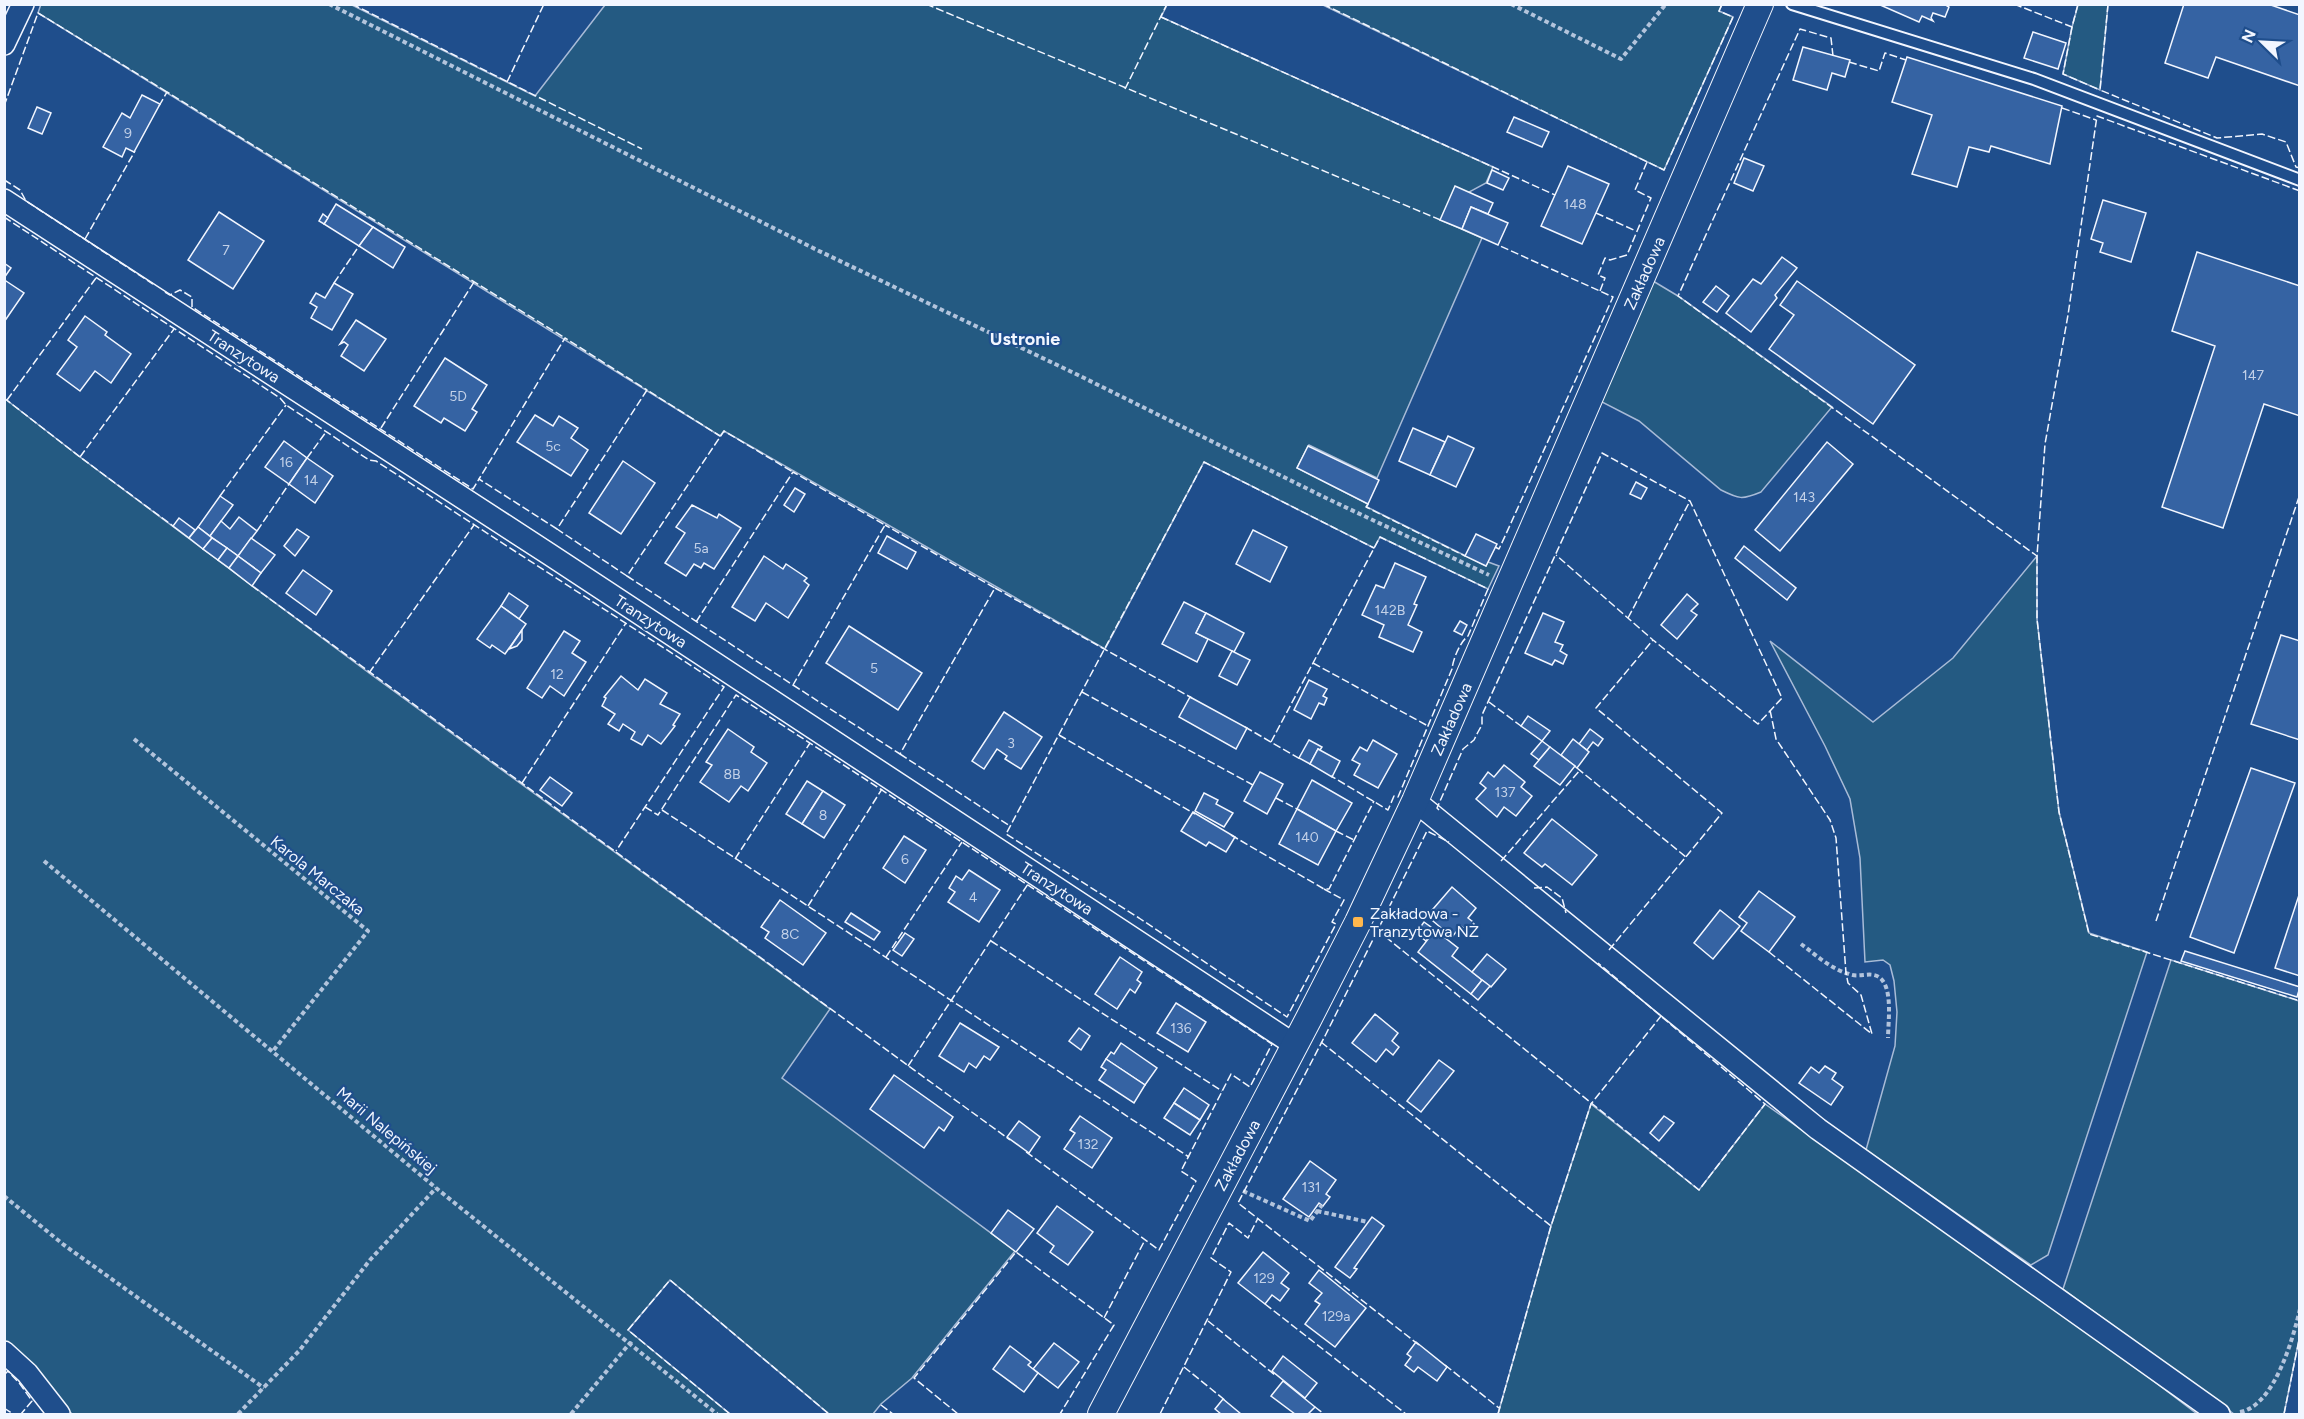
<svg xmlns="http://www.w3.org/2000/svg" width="2304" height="1419" viewBox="0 0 2304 1419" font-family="Figtree,sans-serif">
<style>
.green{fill:#245a82;stroke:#a8bbd7;stroke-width:1.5}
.building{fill:#3563a3;stroke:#f2f6ff;stroke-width:1.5}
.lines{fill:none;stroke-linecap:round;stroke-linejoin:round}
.service-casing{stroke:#f2f6ff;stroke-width:14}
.minor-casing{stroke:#f2f6ff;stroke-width:24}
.tertiary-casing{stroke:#f2f6ff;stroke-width:28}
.path{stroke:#b3c4dc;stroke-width:4;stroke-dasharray:4.5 3;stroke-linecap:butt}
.service{stroke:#1f4e8c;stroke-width:10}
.minor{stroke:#1f4e8c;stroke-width:21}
.tertiary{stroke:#1f4e8c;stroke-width:26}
.fence{stroke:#f2f6ff;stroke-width:1.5;stroke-dasharray:8 3;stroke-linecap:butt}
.poi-dot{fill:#ffb74d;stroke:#1f4e8c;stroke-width:2}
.labels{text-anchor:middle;stroke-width:4.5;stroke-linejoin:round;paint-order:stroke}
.number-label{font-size:14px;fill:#c3d1e8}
.street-label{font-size:16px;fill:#f2f6ff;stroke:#1f4e8c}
.poi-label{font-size:16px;fill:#f2f6ff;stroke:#1f4e8c;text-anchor:start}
.neighbourhood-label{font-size:18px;font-weight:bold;fill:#f2f6ff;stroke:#1f4e8c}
</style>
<rect width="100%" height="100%" fill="#1f4e8c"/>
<g class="green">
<polygon points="41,4 352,5 535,96 605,5 1167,5 1161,17 1493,167 1486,183 1469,192 1441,220 1482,238 1377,478 1309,445 1297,468 1368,504 1367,507 1486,566 1488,562 1499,566 1488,589 1380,537 1374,548 1204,462 1105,649 724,431 720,436 38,13"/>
<polygon points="1722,5 1719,11 1733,17 1664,170 1323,5"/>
<polygon points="2078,5 2108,5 2100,90 2063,74 2072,27"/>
<path d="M 1653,281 L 1678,296 L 1832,407 L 1761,492 C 1742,500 1739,499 1721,490 L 1639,421 L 1600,401 Z"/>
<polygon points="4,398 80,457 369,673 830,1009 782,1078 1015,1251 912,1378 881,1404 873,1414 829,1414 670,1280 628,1330 730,1414 72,1414 5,1343"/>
<polygon points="2037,556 2037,619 2059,812 2089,933 2147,952 2048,1255 2031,1265 1866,1150 1895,1046 1897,1012 1894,981 1890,965 1883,960 1865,962 1860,858 1850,799 1825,746 1770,641 1873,722 1953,658"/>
<polygon points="2171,960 2299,1001 2300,1335 2284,1414 2234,1414 2063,1289"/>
<polygon points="1591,1104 1699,1190 1765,1104 2105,1344 2197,1414 1498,1414 1551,1226"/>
</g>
<g class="building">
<polygon points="1878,4 1944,4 1949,7 1945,17 1933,13 1931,18 1933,21 1922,16 1919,22"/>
<polygon points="2184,4 2268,4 2300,15 2300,86 2216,57 2208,78 2165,63"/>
<polygon points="2033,32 2066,43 2058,69 2024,58"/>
<polygon points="1803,47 1850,60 1845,77 1832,73 1827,90 1793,80"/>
<polygon points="1907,57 2062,106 2050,164 1991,146 1989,152 1969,147 1957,187 1912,174 1932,115 1892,102"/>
<polygon points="142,95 160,104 134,152 126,148 122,157 103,147 122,113 130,118"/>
<polygon points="37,107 51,113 42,134 28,128"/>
<polygon points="1514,117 1549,132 1542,147 1507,132"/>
<polygon points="1744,158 1764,166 1753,191 1734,183"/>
<polygon points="1568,166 1609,184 1582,244 1541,226"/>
<polygon points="1492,170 1509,178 1503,190 1487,183"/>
<polygon points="1455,186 1493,203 1488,214 1471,207 1462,229 1440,220"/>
<polygon points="2103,200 2146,213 2131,262 2100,252 2103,243 2091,239"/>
<polygon points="336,204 373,227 359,246 324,224"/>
<polygon points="1471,207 1508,223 1498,245 1462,229"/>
<polygon points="219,212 264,241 233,289 188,260"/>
<polygon points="323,214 328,218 324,224 319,221"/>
<polygon points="373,227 405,247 393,268 359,246"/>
<polygon points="2197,252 2300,286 2300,416 2264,404 2223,528 2162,507 2215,346 2172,331"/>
<polygon points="1782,257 1797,268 1775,295 1777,298 1751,332 1726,313 1753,279 1761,284"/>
<polygon points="4,263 11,268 4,278"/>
<polygon points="6,281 24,293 4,322 4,283"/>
<polygon points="1797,281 1915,365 1873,424 1769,349 1794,315 1780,305"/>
<polygon points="334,283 353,294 332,330 311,318 317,307 310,303 316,293 325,298"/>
<polygon points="1716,286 1729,296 1717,312 1703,302"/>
<polygon points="85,316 107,332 105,335 131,354 111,383 95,371 80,391 57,374 77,347 68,340"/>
<polygon points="356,320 386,339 364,371 341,356 348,345 344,342 340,344"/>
<polygon points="445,358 487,385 472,409 477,412 465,431 444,418 441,423 414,406"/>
<polygon points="535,415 553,426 559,416 578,428 571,438 588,450 571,476 517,442"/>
<polygon points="1413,428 1445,442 1430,475 1399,461"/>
<polygon points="1448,436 1474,448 1456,487 1430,475"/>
<polygon points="284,441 307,458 289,484 265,467"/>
<polygon points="1827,442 1853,464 1780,551 1755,530"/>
<polygon points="1308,446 1379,480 1368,504 1297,468"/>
<polygon points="307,458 333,476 315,503 289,484"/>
<polygon points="623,461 655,483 621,534 589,513"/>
<polygon points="1636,482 1647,488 1641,499 1630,494"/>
<polygon points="795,488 805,494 794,512 784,505"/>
<polygon points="220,496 233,505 210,536 198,527"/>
<polygon points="692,505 717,518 719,514 741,528 714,569 704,563 701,568 694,564 686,576 665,563 685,533 676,527"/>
<polygon points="239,517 257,531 238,556 210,536 221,521 230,529"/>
<polygon points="179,518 195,530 189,538 173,526"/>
<polygon points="198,527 212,538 203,549 189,538"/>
<polygon points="297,529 309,537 295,556 284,546"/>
<polygon points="1253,530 1287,547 1270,582 1236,564"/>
<polygon points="1476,534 1497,544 1486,566 1465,556"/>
<polygon points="887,536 916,552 907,569 878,553"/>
<polygon points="212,538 227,548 218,560 203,549"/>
<polygon points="251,538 275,555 261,573 238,556"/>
<polygon points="1744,546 1796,588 1787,600 1735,558"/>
<polygon points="227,548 238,556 229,568 218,560"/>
<polygon points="238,556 261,573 252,586 229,568"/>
<polygon points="764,556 783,569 786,564 807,578 804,581 809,585 788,618 766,603 755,621 732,607"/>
<polygon points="1395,563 1426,577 1414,604 1417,605 1408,625 1422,632 1413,652 1379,637 1384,625 1362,615 1376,585 1384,588"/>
<polygon points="303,570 332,591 316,615 286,593"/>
<polygon points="509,593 528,606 519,619 501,606"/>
<polygon points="1687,594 1698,604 1691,611 1697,615 1677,639 1661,625"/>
<polygon points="1184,602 1206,613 1196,633 1208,639 1197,662 1162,644"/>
<polygon points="501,606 526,624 505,654 492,645 490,648 477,639"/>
<polygon points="1206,613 1244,633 1234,652 1196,633"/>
<polygon points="1543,613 1564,622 1555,642 1563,645 1560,651 1567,655 1563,664 1555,660 1552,665 1525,653"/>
<polygon points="1460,621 1467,625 1462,635 1454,631"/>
<polygon points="849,626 922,673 898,710 826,663"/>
<polygon points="522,630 522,640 517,646 509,649"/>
<polygon points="564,631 580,641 572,653 586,662 564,696 550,686 542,698 527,688"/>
<polygon points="2281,635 2300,641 2300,740 2251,724"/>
<polygon points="1232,651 1250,660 1237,685 1219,676"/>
<polygon points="621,676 638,690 645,679 667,693 660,704 680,714 673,725 675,726 661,744 648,735 642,745 631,739 635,732 623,724 619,731 608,724 615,714 602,706 606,698 604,697"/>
<polygon points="1309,680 1327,689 1323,696 1327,698 1324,705 1319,703 1311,719 1294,710"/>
<polygon points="1190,697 1247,728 1236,749 1179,717"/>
<polygon points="1004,712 1042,737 1021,769 1005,759 1007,756 997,749 984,769 972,761"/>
<polygon points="1528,716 1550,731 1542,741 1521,726"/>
<polygon points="728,729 754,747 751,752 767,763 748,791 741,786 729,802 700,782 712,765 706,762"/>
<polygon points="1590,729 1603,739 1598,746 1593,742 1587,750 1579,744"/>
<polygon points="1573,739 1589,752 1577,768 1561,755"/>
<polygon points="1309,740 1322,747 1320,750 1318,749 1310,764 1299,758"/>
<polygon points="1373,740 1397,754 1378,788 1354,775 1360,764 1352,760 1360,747 1367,751"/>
<polygon points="1542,741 1550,747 1539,760 1531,754"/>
<polygon points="1550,747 1575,766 1560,785 1534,766"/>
<polygon points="1318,749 1340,761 1332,777 1310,764"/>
<polygon points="1504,765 1525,782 1521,787 1532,796 1516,816 1504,807 1497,817 1476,799 1486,788 1480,783 1488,772 1494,777"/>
<polygon points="2251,768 2295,783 2234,953 2190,937"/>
<polygon points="1260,772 1283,784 1267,814 1244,801"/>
<polygon points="550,777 572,793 562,806 540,790"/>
<polygon points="1312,780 1352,803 1336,831 1297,809"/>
<polygon points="807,781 823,791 802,824 786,814"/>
<polygon points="823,791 845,805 824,838 802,824"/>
<polygon points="1204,793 1218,800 1216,804 1233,813 1224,827 1195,811"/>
<polygon points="1297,809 1336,831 1318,865 1279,844"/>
<polygon points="1193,812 1235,837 1226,852 1209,842 1206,846 1181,831"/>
<polygon points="1552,819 1597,855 1572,885 1545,864 1542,867 1524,853"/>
<polygon points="904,836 926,850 905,883 883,868"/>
<polygon points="969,870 1000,890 979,922 948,902 955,892 949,888 956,876 962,880"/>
<polygon points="1452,887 1476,908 1468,918 1473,922 1467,931 1461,926 1452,937 1427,916"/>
<polygon points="1759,891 1795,917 1769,952 1741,931 1747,923 1739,917"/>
<polygon points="2300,892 2300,976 2275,968"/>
<polygon points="780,900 826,933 803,965 765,938 769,932 761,927"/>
<polygon points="1720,910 1740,926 1713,959 1694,943"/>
<polygon points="851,913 880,932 874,940 845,922"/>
<polygon points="1424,922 1435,930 1426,941 1416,933"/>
<polygon points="1435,930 1458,948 1452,956 1482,980 1471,994 1418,952"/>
<polygon points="905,933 914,939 902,956 893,950"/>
<polygon points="2185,951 2300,987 2297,997 2181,961"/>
<polygon points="1487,954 1506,969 1491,987 1472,972"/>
<polygon points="1120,957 1142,972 1137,980 1141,983 1135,993 1130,989 1117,1009 1095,994"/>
<polygon points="1482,980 1490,986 1478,1000 1471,994"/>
<polygon points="1176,1003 1206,1022 1188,1052 1157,1033"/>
<polygon points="1375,1014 1398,1033 1392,1041 1399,1047 1393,1055 1386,1049 1376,1062 1352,1043"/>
<polygon points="960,1023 999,1047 990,1060 984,1056 976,1068 969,1063 964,1072 939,1056"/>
<polygon points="1079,1028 1090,1036 1081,1050 1069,1041"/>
<polygon points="1121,1043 1157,1068 1145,1085 1106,1059 1111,1052 1114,1054"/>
<polygon points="1106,1059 1145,1085 1134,1103 1099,1080 1106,1070 1101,1067"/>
<polygon points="1439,1060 1454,1071 1421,1112 1407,1101"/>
<polygon points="1825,1066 1836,1073 1832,1079 1843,1087 1831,1105 1799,1083 1811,1067 1819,1073"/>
<polygon points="894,1075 953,1117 944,1131 939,1127 924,1148 870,1109"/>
<polygon points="1184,1088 1209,1105 1200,1120 1174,1103"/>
<polygon points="1174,1103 1200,1120 1190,1135 1164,1118"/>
<polygon points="1080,1116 1112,1138 1092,1168 1064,1149 1075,1133 1070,1130"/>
<polygon points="1664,1116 1674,1123 1659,1141 1650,1133"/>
<polygon points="1019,1121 1040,1137 1029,1153 1007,1137"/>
<polygon points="1310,1161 1336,1180 1326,1194 1330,1197 1323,1206 1319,1203 1309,1217 1283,1199"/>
<polygon points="1057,1206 1093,1232 1068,1265 1050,1252 1054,1246 1037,1233"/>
<polygon points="1008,1210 1034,1229 1016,1252 991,1233"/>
<polygon points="1372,1217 1384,1226 1354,1268 1357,1269 1350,1278 1335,1267"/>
<polygon points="1263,1252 1289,1273 1281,1283 1289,1289 1280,1301 1272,1295 1265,1304 1238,1283"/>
<polygon points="1319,1270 1366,1308 1335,1347 1305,1324 1320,1304 1315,1301 1322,1293 1309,1283"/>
<polygon points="1416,1342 1447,1367 1437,1381 1418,1367 1414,1372 1405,1365 1411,1357 1407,1354"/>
<polygon points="1054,1343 1079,1362 1058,1388 1033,1369"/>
<polygon points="1010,1346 1031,1362 1028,1365 1038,1373 1024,1392 993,1369"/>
<polygon points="1283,1356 1317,1383 1305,1398 1272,1371"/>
<polygon points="1283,1381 1315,1407 1308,1414 1295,1414 1271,1396"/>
<polygon points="1223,1399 1241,1414 1221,1414 1215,1409"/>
</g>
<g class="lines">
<defs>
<polyline id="service" points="1792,4 2034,79 2300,180"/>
<g id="minor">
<polyline points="4,44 23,4"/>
<polyline points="4,200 549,554 1295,1045"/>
<polyline points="1415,801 1818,1129 2219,1414"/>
<polyline points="4,1352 27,1373 59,1414"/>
</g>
<polyline id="tertiary" points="1101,1414 1308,1020 1358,922 1415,801 1760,4"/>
</defs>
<use href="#service" class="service-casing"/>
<use href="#minor" class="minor-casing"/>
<use href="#tertiary" class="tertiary-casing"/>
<g class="path">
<polyline points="329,4 817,250 1078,375 1326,498 1489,575"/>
<polyline points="1511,4 1621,59 1666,4"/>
<polyline points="134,739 368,931 273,1051"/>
<polyline points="44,861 436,1188 717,1414"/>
<path d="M 1801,944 C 1816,955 1831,969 1849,974 C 1859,978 1868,972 1877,976 C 1894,984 1888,1022 1888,1038"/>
<polyline points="1243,1191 1310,1221 1322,1205"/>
<polyline points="4,1196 64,1245 264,1388"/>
<polyline points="1317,1211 1368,1222"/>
<path d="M 2240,1412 C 2274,1406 2293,1339 2300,1309"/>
<polyline points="238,1414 299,1351 370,1260 436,1188"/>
<polyline points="571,1414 630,1343 632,1344"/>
</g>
<use href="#service" class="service"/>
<use href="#minor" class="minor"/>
<use href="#tertiary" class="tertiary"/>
<g class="fence">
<polyline points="352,4 642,149"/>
<polyline points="926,4 1443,221"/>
<polyline points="1323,4 1664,170 1733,17 1719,11 1722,4"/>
<polyline points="2014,4 2072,27 2078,4"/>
<polyline points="2108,4 2100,90 2217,138 2262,134 2286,142 2296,167 2300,168"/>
<polyline points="1161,17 1555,195"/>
<polyline points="2072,27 2063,74 2100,90"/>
<polyline points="1833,56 1831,38 1800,29 1678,296 2037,556"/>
<polyline points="1849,62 1879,71 1885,53 1906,60"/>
<polyline points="507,82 544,4"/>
<polyline points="1125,89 1167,4"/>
<polyline points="4,106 38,13 167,92"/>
<polyline points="159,106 167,92 565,338"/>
<polyline points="2062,108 2096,120"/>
<polyline points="4,182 6,181 20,190 26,201 153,284"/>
<polyline points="2300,191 2097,116 2068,315 2045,444 2037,556 2037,619 2059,812 2089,934 2300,1001"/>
<polyline points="1596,213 1636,231"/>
<polyline points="4,217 280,398 286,405 369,460 376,461 724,687 616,851"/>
<polyline points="85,239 135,151"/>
<polyline points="334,283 359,246"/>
<polyline points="1600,291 1605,278 1598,275 1605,258 1610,260 1627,255 1651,198 1635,190 1647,162"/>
<polyline points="165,292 170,295 180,290 192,297 192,307 473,489 479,479"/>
<polyline points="4,398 80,457 173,526"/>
<polyline points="7,400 96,278"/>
<polyline points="381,428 474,282"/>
<polyline points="80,457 174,329"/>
<polyline points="307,458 326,432"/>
<polyline points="220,496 286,405"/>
<polyline points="1368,504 1366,507 1465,556"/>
<polyline points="557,529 479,479 565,338 647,390"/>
<polyline points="257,531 289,484"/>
<polyline points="1495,547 1499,549 1506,534 1613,297 1498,245"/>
<polyline points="627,576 557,529 647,390 720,436"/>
<polyline points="252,586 1010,1140"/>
<polyline points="995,588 1192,698"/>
<polyline points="1628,618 1690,501"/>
<polyline points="696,622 793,472 885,525 793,685 627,576 724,431 793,472"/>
<polyline points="1313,663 1428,726"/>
<polyline points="369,673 474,525"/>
<polyline points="793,685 900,754 995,588 885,525"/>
<polyline points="1082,692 1253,785"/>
<polyline points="1489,702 1521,726"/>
<polyline points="1245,727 1302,760"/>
<polyline points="1059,735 1195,814"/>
<path d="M 1271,742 L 1380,537 L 1488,589 L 1468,636 C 1460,642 1453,659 1452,669 L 1398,797 L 1394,796 L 1388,810 L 1331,776"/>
<polyline points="900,754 1010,826"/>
<polyline points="1577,768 1686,857"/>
<polyline points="522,783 626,623"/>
<polyline points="1276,798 1297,809"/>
<polyline points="645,807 658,815 736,695 1272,1044 1250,1087 1231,1074 1181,1171 1196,1181 1159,1250 1025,1151"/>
<polyline points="662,810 1189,1157"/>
<polyline points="1439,810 1437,808 1463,749 1474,740 1478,732 1482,725 1482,715 1602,453 1690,501 1782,698 1758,724 1653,640 1556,555"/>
<polyline points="1336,831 1354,840"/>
<polyline points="1231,835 1324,889 1329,889 1374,801"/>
<polyline points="735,859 810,743"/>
<polyline points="1501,861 1580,770"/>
<polyline points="1534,888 1547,887 1562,898 1566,913"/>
<polyline points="1324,889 1344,900 1332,922 1336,924 1287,1017 1139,918 1006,834 1204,462 1374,548"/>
<polyline points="808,906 882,789"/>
<polyline points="2156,921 2300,494"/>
<polyline points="1377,930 1699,1190 1765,1104 1598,963"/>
<polyline points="991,941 1222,1091"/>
<polyline points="1609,950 1722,813 1596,708 1653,640"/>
<polyline points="1769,952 1872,1034 1861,995 1848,983 1846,973 1836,838 1830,820 1776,739 1770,710"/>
<polyline points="886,957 962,842"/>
<polyline points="1321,1042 1551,1226"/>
<polyline points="908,1066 1028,884"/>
<polyline points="1265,1304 1406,1414"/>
<polyline points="1104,1318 1145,1240"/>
<polyline points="1208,1321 1275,1375"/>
<polyline points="1419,1345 1238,1203 1326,1034 1427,831 1449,842"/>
<polyline points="1445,1365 1499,1408"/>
<polyline points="1184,1367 1226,1401"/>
<polyline points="4,1375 8,1371 20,1384 32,1401 21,1414"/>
<polyline points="881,1405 893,1414"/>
<polyline points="1315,1407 1324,1414"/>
<polyline points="4,1408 13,1414"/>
<polyline points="730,1414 628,1330 670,1280 829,1414"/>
<polyline points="958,1414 914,1378 1016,1252 1114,1325 1060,1414"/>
<polyline points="1160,1414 1231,1272 1211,1258 1229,1223 1248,1238 1258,1218"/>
<polyline points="1498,1414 1551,1226 1591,1104 1661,1016"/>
<polyline points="2284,1414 2300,1335"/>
</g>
</g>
<rect class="poi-dot" x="1352" y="916" width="12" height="12" rx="3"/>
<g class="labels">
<g class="number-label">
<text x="128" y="138">9</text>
<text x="1575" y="209">148</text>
<text x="226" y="255">7</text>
<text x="2253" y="380">147</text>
<text x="458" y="401">5D</text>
<text x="553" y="451">5c</text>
<text x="286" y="467">16</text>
<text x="311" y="485">14</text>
<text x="1804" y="502">143</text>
<text x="701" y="553">5a</text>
<text x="1390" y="615">142B</text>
<text x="874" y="673">5</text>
<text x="557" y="679">12</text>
<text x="1011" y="748">3</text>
<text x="732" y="779">8B</text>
<text x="1505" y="797">137</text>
<text x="823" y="820">8</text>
<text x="1307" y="842">140</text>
<text x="905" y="864">6</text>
<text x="973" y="902">4</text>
<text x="790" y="939">8C</text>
<text x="1181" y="1033">136</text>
<text x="1088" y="1149">132</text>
<text x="1311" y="1192">131</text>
<text x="1264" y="1283">129</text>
<text x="1336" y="1321">129a</text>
</g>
<g class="street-label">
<text transform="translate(1644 273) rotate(-66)" y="6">Zakładowa</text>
<text transform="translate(244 356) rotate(33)" y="6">Tranzytowa</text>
<text transform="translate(651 621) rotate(33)" y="6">Tranzytowa</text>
<text transform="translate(1451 719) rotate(-66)" y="6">Zakładowa</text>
<text transform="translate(318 875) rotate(39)" y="6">Karola Marczaka</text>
<text transform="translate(1057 888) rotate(33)" y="6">Tranzytowa</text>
<text transform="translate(387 1130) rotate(40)" y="6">Marii Nalepińskiej</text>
<text transform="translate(1237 1155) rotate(-62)" y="6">Zakładowa</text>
</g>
<g class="poi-label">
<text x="1370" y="919">Zakładowa -<tspan x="1370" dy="18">Tranzytowa NŻ</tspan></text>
</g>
<g class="neighbourhood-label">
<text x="1025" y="345">Ustronie</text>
</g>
</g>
<rect width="2304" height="1419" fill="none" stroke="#f2f6ff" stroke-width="12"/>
<g transform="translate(2262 42) rotate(294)" stroke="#1f4e8c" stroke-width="4.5" paint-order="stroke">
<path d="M0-4.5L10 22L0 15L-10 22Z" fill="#f2f6ff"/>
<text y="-9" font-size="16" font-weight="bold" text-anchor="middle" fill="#f2f6ff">N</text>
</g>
</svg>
